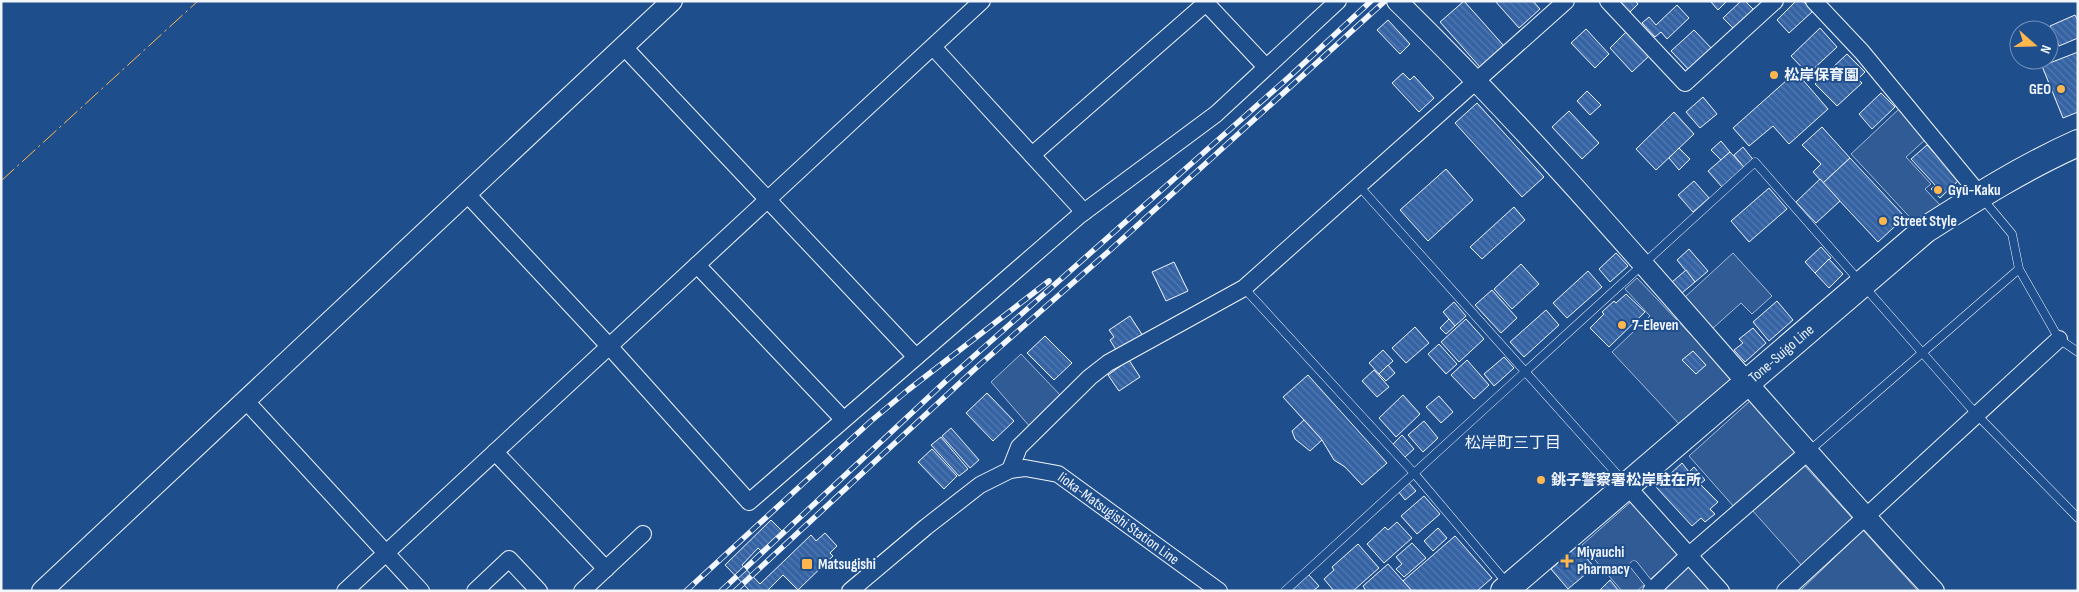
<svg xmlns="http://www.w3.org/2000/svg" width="2079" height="592" viewBox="0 0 2079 592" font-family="'Sofia Sans Condensed','Noto Sans JP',sans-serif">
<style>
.pitch{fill:#305b95;stroke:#a8bbd7}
.building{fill:url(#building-back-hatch);stroke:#f2f6ff}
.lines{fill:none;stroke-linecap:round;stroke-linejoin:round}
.service-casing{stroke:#f2f6ff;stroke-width:9}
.minor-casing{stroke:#f2f6ff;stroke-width:18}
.tertiary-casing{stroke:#f2f6ff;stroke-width:22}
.trunk-casing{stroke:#f2f6ff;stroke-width:28}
.service{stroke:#1f4e8c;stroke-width:8}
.minor{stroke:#1f4e8c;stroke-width:16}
.tertiary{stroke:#1f4e8c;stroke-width:20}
.trunk{stroke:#1f4e8c;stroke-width:26}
.rail-casing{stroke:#f2f6ff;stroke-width:5.5}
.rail{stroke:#1f4e8c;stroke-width:4;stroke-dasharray:11;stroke-linecap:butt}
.power{stroke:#ffb74d;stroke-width:1;stroke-dasharray:18 4 2.5 4;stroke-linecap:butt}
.poi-dot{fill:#ffb74d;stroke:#1f4e8c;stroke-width:2}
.labels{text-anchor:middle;stroke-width:4;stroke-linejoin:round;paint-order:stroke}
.poi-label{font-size:15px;font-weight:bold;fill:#f2f6ff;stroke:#1f4e8c;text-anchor:start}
.street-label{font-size:15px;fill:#f2f6ff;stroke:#1f4e8c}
.neighbourhood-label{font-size:16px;fill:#f2f6ff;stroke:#1f4e8c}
</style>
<defs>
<pattern id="building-back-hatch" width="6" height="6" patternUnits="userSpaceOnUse" patternTransform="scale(1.25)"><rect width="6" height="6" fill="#3563a3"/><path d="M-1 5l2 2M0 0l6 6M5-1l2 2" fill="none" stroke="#537ab1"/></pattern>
</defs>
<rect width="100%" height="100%" fill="#1f4e8c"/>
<g class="pitch">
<polygon points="1899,109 1926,139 1906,157 1931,184 1925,189 1941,206 1918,226 1851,154"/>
<polygon points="1733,253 1772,296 1752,314 1741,303 1712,329 1684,298"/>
<polygon points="1637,278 1732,378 1681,426 1612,352 1650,316 1625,289"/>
<polygon points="1021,354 1063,398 1031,428 991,382"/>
<polygon points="1750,401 1796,453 1735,508 1689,456"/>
<polygon points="1803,464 1854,520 1803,567 1752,510"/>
<polygon points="1633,500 1680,553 1637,591 1622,591 1582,545"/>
<polygon points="1863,530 1918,591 1800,591"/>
<polygon points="1689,566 1712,591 1661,591"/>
</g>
<g class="building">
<polygon points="1464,1 1504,46 1480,67 1440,22"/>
<polygon points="1495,1 1533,1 1540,9 1519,28"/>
<polygon points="1620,1 1635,1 1638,4 1628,14 1618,3"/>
<polygon points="1710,1 1727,1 1718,10"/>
<polygon points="1741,1 1745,1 1757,13 1737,32 1723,18"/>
<polygon points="1796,1 1803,1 1813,11 1789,33 1777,20"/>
<polygon points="1677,5 1689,18 1667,39 1661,32 1655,37 1642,23 1649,17 1656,25"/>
<polygon points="2075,15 2078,21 2078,38 2059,46 2050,26"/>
<polygon points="1388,20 1410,44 1400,54 1377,30"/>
<polygon points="1820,28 1837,47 1808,74 1791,56"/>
<polygon points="1586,29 1609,54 1595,68 1571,43"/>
<polygon points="1694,30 1713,50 1691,72 1671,51"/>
<polygon points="1626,32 1649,56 1632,72 1610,48"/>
<polygon points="2078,52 2078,112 2063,118 2042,66"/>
<polygon points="1847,54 1865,72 1858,79 1862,83 1837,106 1815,84"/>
<polygon points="1796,72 1828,109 1789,144 1773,126 1749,146 1733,128"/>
<polygon points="1403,73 1410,80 1414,76 1434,98 1419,112 1392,83"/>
<polygon points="1587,91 1601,105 1590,115 1577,101"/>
<polygon points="1881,93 1895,107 1872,129 1859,114"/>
<polygon points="1703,97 1717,114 1700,128 1686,112"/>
<polygon points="1477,103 1544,177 1522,197 1455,123"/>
<polygon points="1569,111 1599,143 1582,159 1552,127"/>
<polygon points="1674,112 1694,134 1656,170 1636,149"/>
<polygon points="1822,127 1850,158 1823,183 1813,172 1821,164 1802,145"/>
<polygon points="1721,141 1730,152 1721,160 1711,150"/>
<polygon points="1927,145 1959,180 1940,198 1931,189 1935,185 1911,159"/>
<polygon points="1743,147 1755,162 1746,170 1734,155"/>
<polygon points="1679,148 1690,159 1679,170 1669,158"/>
<polygon points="1730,152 1744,167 1722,187 1708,171"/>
<polygon points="1850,158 1905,217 1878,242 1823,183"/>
<polygon points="1446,169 1473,200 1428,241 1400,210"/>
<polygon points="1820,179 1840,201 1816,223 1796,202"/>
<polygon points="1694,181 1709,198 1693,212 1678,195"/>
<polygon points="1769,188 1787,209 1749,242 1731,221"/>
<polygon points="1514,207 1525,220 1482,259 1470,247"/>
<polygon points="1821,247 1831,258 1815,273 1805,262"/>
<polygon points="1689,249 1708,271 1695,282 1677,260"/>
<polygon points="1616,253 1628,266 1610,282 1599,269"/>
<polygon points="1829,259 1843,274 1829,288 1815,273"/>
<polygon points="1174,262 1188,291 1166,301 1152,272"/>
<polygon points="1521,264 1539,284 1512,309 1494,289"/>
<polygon points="1686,270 1695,282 1682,293 1672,282"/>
<polygon points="1588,271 1602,287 1567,318 1553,303"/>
<polygon points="1492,290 1517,318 1501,333 1475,305"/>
<polygon points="1626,294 1645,312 1609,347 1590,328 1604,314 1602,312 1614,301 1616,303"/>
<polygon points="1777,301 1793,320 1769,341 1753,322"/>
<polygon points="1454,302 1466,316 1455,326 1443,312"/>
<polygon points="1546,310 1559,325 1524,357 1510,342"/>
<polygon points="1130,316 1143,336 1118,353 1110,340 1114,337 1109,330"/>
<polygon points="1449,319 1455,326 1446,334 1440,328"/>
<polygon points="1466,319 1484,339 1459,362 1441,342"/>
<polygon points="1415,327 1429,343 1406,363 1392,348"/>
<polygon points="1753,328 1766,343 1745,362 1734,350 1743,343 1739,339"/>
<polygon points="1045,336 1072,363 1054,380 1027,353"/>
<polygon points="1439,344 1457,364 1446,374 1428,354"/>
<polygon points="1383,350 1393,361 1379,374 1369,363"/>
<polygon points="1693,351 1706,365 1696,374 1682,360"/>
<polygon points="1504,357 1514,368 1494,386 1484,374"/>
<polygon points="1129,360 1140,377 1119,391 1108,375"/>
<polygon points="1467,360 1489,385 1474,399 1451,375"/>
<polygon points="1388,365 1395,373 1386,381 1379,374"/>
<polygon points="1374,370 1389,387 1377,397 1362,381"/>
<polygon points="1308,375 1387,463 1362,485 1345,467 1334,460 1322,440 1283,397"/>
<polygon points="987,393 1014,421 993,441 966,413"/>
<polygon points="1403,395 1420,414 1396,437 1379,418"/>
<polygon points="1439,396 1453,412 1441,423 1426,407"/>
<polygon points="1304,420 1322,440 1310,451 1295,439 1292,431"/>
<polygon points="1424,421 1438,438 1423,452 1408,435"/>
<polygon points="951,428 979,460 970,468 942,436"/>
<polygon points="1402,435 1414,449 1405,457 1393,444"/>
<polygon points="941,437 968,469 959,476 931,445"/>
<polygon points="932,449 957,476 944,489 918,462"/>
<polygon points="1682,463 1689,472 1694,467 1705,480 1700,484 1718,502 1710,509 1715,514 1705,522 1701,518 1692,526 1656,487"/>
<polygon points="1408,482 1416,491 1405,500 1398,491"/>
<polygon points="1424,496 1440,514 1417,534 1401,516"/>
<polygon points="771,520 782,531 761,551 758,548 742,565 760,584 811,535 816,541 825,533 837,546 830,553 833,556 798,590 783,575 767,591 750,591 725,565"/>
<polygon points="1397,522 1412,538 1384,563 1367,544 1385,527 1388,530"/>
<polygon points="1438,528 1447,538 1433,551 1424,541"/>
<polygon points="1455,536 1492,578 1477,591 1412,591 1403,581"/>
<polygon points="1412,543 1426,558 1404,577 1396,569 1402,564 1396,557"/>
<polygon points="1358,544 1379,568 1353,591 1334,591 1324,579 1334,570 1332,567"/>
<polygon points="1577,546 1594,567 1568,589 1551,569"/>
<polygon points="1388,564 1403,581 1412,591 1366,591 1363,586"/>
<polygon points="1308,574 1319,586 1313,591 1289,591"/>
<polygon points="1610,580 1619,591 1599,591"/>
</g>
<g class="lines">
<defs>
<g id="service">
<polyline points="1359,186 1624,482"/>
<polyline points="1982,198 2012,234 2019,269 2059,339 2078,352"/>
<polyline points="1244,288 1413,472 1507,583"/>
<polyline points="1809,451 2019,269"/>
<polyline points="1634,565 1653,589"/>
<polyline points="1285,591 1755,162 1977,415 2078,518"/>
</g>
<g id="minor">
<polyline points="1608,1 1685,83 1775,1"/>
<polyline points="1814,1 1862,52 1980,195"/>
<polyline points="624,47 916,357"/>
<polyline points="933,47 1084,212"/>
<polyline points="1032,155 1206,3 1266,67"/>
<polyline points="467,194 609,346 749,502 1080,215 1216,114 1338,1"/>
<polyline points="697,265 843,419"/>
<polyline points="246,401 421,591"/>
<polyline points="495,452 606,569"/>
<polyline points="1010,470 1019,447 1090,377 1108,363 1244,288 1566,1"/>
<polyline points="1627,486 1721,591"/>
<polyline points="345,591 982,1"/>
<polyline points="475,591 509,559 539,591"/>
<polyline points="582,591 643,534"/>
<path id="s1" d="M 850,591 L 926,527 L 980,485 L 1010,470 L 1025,468 L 1058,474 L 1219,591"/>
<polyline points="1651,591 1688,556 1808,452"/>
<polyline points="1785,591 2059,339"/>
</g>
<g id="tertiary">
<path d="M 1397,1 C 1587,187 1752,397 1934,591"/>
<polyline points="42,591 672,1"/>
</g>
<g id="trunk">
<path id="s2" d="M 1504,591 L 1925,230 C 1975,198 2024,167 2078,143"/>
</g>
</defs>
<use href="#service" class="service-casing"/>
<use href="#minor" class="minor-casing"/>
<use href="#tertiary" class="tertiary-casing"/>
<use href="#trunk" class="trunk-casing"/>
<use href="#service" class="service"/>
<use href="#minor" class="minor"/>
<use href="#tertiary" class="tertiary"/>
<use href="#trunk" class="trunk"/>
<defs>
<g id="rail">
<polyline points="686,591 871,421 908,390 1049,281"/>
<polyline points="721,591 947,380 1289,77 1371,1"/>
<polyline points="735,591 976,368 1108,252 1385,1"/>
</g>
</defs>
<use href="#rail" class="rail-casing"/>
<use href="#rail" class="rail"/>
<polyline class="power" points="1,181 198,1"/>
</g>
<g class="poi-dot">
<circle cx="1774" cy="75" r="5"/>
<circle cx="2061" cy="89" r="5"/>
<circle cx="1938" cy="190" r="5"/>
<circle cx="1883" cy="221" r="5"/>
<circle cx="1622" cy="325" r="5"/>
<circle cx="1541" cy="480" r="5"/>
<path d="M1564.5 553.5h5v5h5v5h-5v5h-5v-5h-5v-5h5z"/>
<rect x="801" y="558" width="12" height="12" rx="2.5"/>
</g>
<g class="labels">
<g class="poi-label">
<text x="1784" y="80">松岸保育園</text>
<text x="2051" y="94" text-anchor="end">GEO</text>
<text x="1948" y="195">Gyū-Kaku</text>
<text x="1893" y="226">Street Style</text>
<text x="1632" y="330">7-Eleven</text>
<text x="1551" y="485">銚子警察署松岸駐在所</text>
<text x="1577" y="557">Miyauchi<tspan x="1577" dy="17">Pharmacy</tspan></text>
<text x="818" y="569">Matsugishi</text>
</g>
<g class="street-label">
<text dy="5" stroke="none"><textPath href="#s2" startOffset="365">Tone-Suigo Line</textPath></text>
<text dy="5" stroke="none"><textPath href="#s1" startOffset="325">Iioka-Matsugishi Station Line</textPath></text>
</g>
<g class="neighbourhood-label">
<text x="1513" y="448">松岸町三丁目</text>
</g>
</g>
<rect width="2079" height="592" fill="none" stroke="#f2f6ff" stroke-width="5"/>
<g transform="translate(2034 45) rotate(110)"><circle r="24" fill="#1f4e8c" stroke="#7391ba"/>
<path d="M0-4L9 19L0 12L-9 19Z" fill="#ffb74d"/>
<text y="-8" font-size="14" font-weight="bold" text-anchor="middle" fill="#f2f6ff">N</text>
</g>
</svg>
